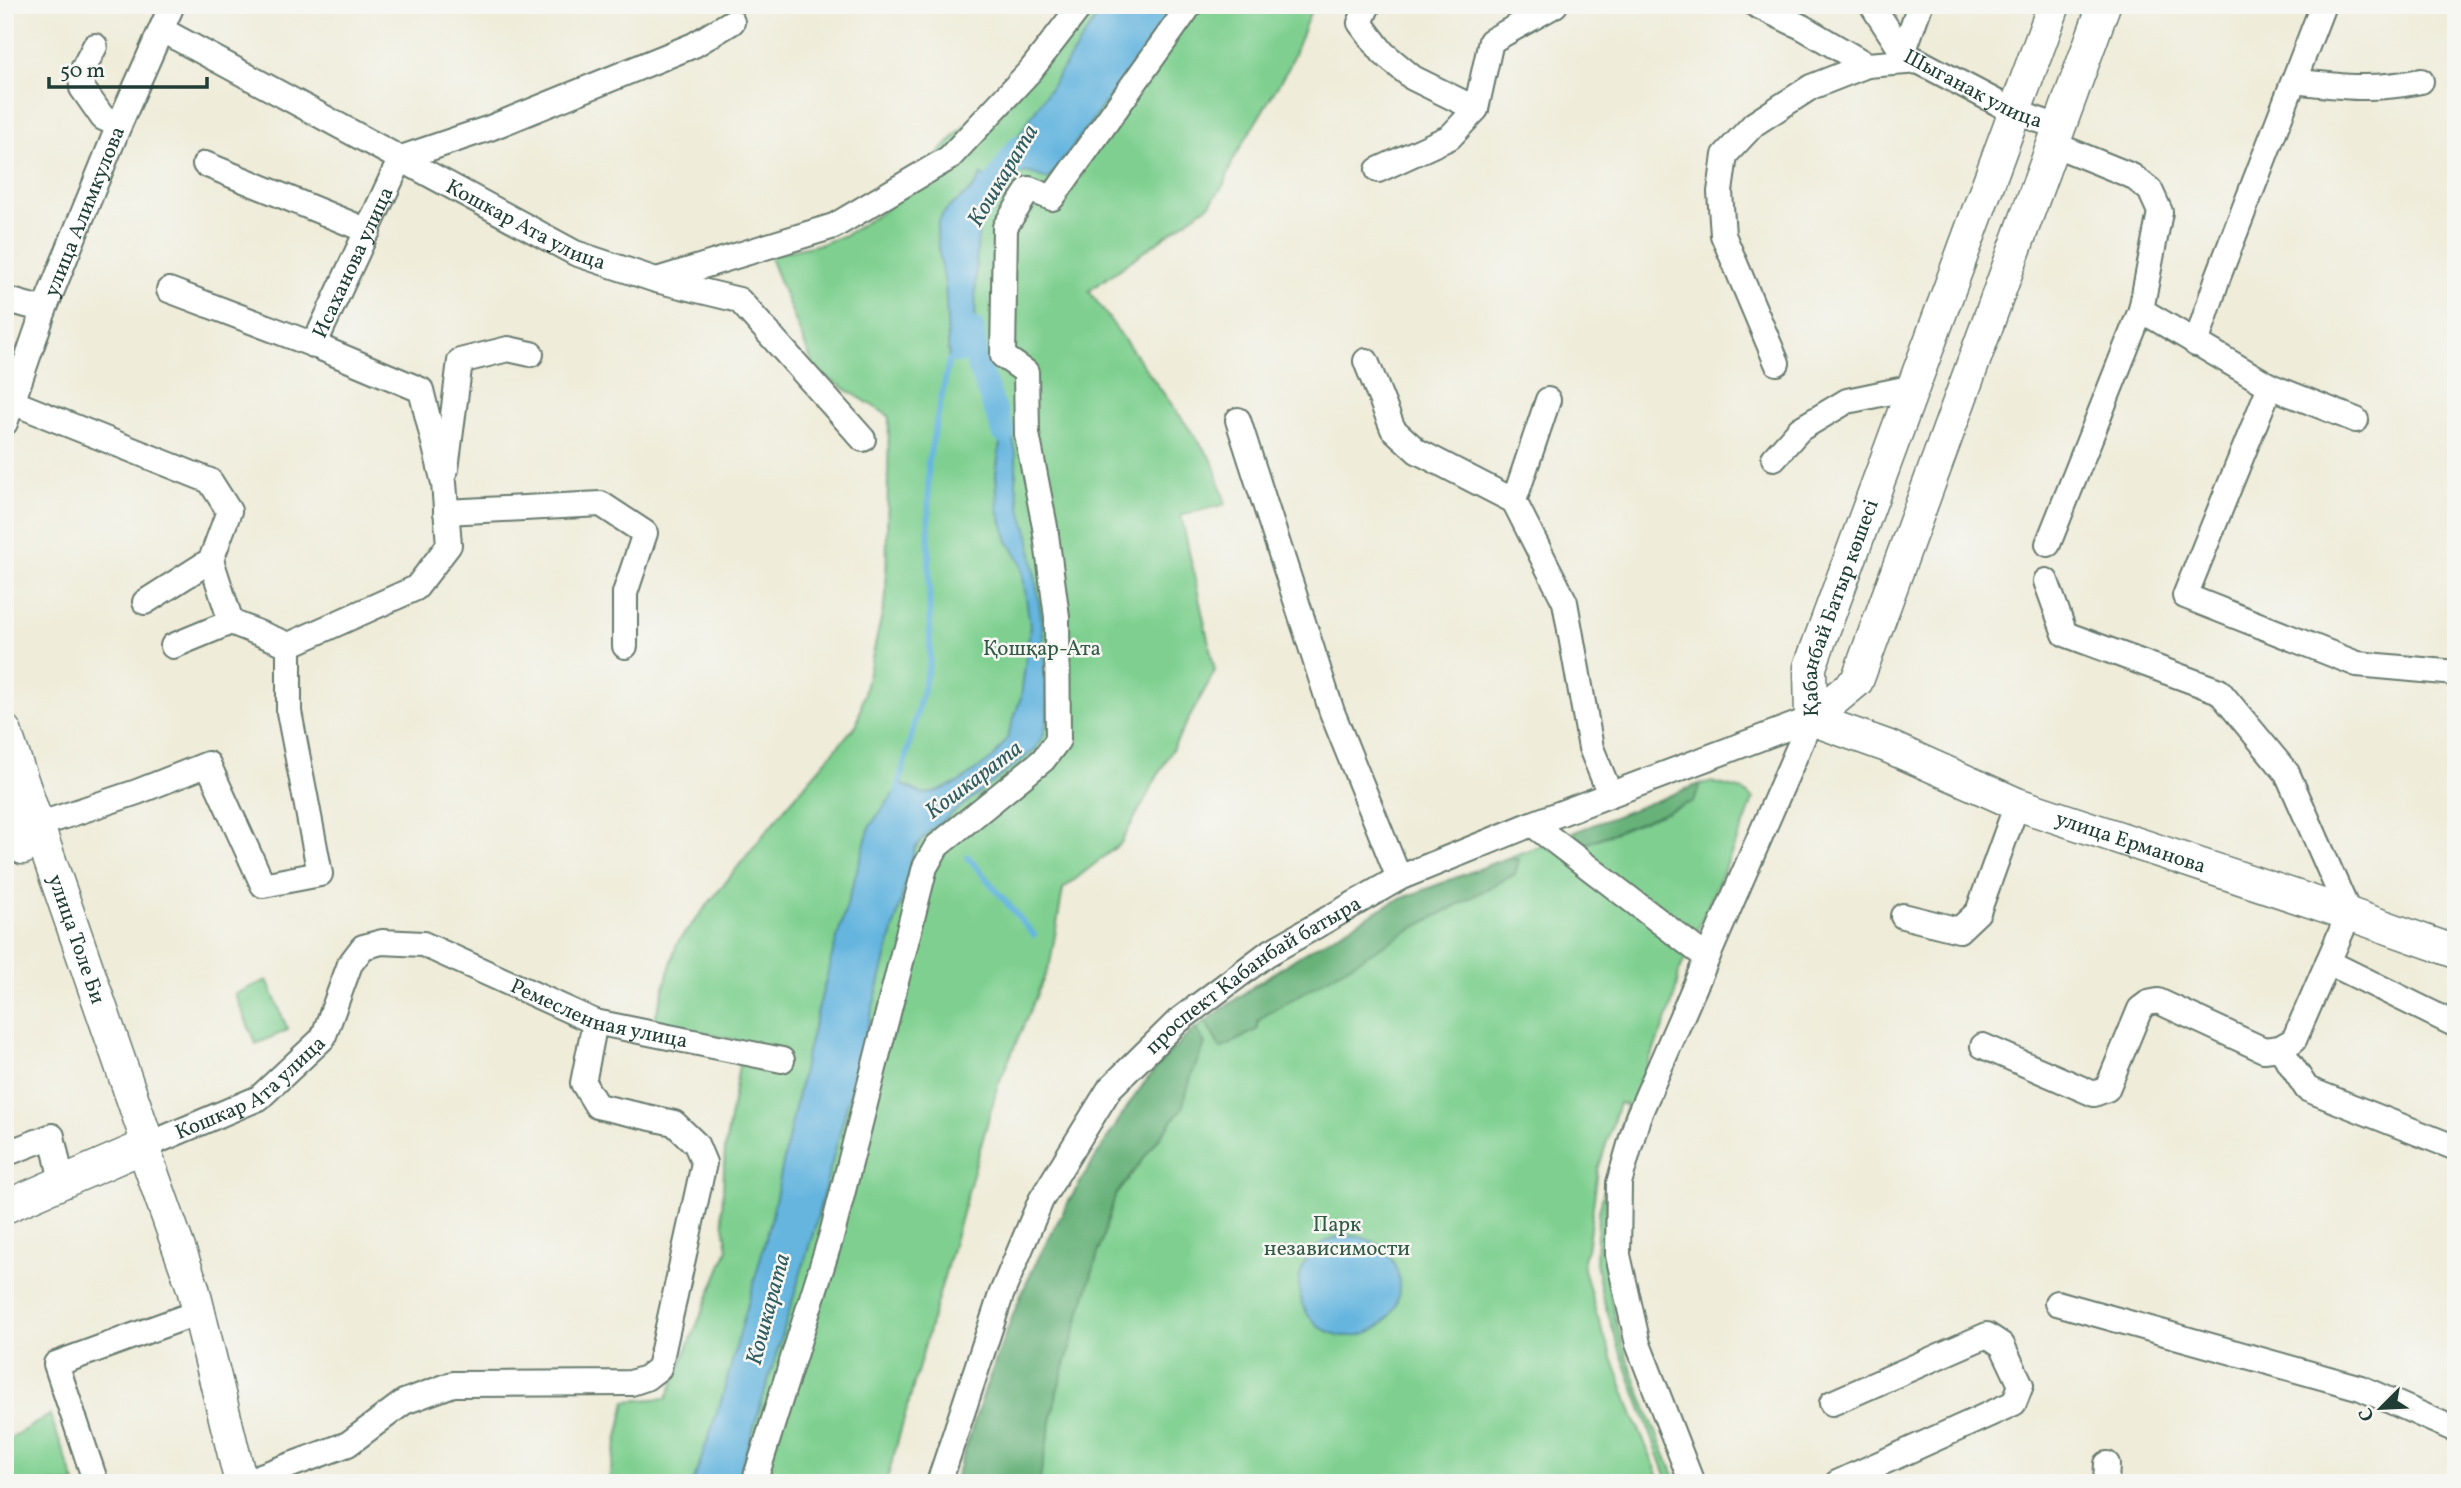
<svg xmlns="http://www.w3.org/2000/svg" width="2461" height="1488" viewBox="0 0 2461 1488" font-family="Vollkorn,serif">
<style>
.green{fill:#7fd090;stroke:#4f8662;stroke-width:2}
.forest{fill:#67b27a;stroke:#437857;stroke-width:2}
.water{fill:#65b5df;stroke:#42798a;stroke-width:2}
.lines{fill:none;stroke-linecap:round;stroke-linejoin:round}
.stream{stroke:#65b5df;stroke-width:6}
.canal{stroke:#65b5df;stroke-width:23}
.minor-casing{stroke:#687a6e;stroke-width:28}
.major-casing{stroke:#687a6e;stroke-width:35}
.minor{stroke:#fff;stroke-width:24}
.major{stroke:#fff;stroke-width:32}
.labels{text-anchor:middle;stroke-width:5;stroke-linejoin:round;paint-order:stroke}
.street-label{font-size:21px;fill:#1f3d34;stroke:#f6f6f2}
.park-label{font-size:21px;fill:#325a46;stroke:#f6f6f2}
.water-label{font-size:23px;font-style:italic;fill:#305b5f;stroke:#f6f6f2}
</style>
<rect width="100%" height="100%" fill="#f6f6f2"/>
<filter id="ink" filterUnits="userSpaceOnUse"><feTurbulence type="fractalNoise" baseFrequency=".0143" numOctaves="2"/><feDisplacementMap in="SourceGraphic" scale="14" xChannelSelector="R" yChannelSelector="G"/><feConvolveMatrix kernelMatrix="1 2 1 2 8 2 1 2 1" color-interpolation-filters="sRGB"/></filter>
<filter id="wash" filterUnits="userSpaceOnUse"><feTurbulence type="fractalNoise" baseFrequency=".00686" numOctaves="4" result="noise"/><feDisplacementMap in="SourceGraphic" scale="28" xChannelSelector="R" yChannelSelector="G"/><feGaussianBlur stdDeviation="1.57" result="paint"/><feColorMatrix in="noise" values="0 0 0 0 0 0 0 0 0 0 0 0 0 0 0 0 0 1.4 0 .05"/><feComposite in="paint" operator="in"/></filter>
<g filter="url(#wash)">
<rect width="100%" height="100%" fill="#efecd9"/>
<g class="green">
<polygon points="1081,5 1313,5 1289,67 1233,160 1225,183 1210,204 1089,291 1212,460 1226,504 1181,515 1215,671 1121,843 1063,889 1050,964 998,1085 886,1483 608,1483 626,1401 667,1398 728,1249 722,1213 725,1148 743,1042 654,1022 677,943 781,813 857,724 886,597 889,416 815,370 769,255 821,244 845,235 882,212"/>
<path d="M 1710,782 L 1743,790 L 1753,799 L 1746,820 L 1679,972 C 1674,1018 1646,1058 1633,1103 C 1622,1140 1609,1177 1605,1217 C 1596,1305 1645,1403 1677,1483 L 1669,1483 L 1620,1351 L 1602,1295 L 1596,1263 L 1598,1215 L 1626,1105 L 1619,1103 L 1598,1170 L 1587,1250 L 1583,1258 L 1584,1269 L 1596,1313 L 1633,1416 L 1662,1483 L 954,1483 L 986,1386 L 1023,1291 L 1069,1201 L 1129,1104 L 1160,1062 L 1189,1034 L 1256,984 L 1301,955 L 1393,902 L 1700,784 Z"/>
<polygon points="267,980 288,1030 256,1044 235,994"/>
<polygon points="50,1415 75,1483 5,1483 5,1441"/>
</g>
<g class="forest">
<polygon points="1700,784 1694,801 1583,845 1569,834"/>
<polygon points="1504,859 1519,859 1515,874 1408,931 1264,1016 1258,1022 1258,1029 1221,1049 1205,1021 1301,955 1393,902"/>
<path d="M 1196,1028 L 1205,1044 L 1192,1074 L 1182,1108 L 1115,1196 L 1057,1392 L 1039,1483 L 954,1483 C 975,1419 996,1355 1022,1293 C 1045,1240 1076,1188 1107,1139 C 1132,1099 1158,1059 1196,1028 Z"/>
</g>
<g class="water">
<path d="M 1105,5 L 1171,5 L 1167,19 L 1049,179 C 1030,175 1026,165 1011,182 L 996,170 Z"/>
<path d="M 981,174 L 1008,196 C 999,198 991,201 985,210 C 972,229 976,331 976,359 L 949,360 C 947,335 947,310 945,285 C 943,269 933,234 939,221 C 948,200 976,196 981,174 Z"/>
<polygon points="989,404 1003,407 1011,425 1016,455 1016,484 1020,507 1029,535 1042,622 1048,716 1043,736 1035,750 932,829 915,848 814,1230 737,1483 693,1483 723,1395 771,1220 806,1056 832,956 870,826 901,784 923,794 933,793 958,783 993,758 1007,739 1021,697 1030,626 1021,562 1008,541 998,510 996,474 1000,443"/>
<circle cx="1349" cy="1286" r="50"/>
</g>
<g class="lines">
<g class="stream">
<polyline points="896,797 930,661 928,463 949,360 976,359"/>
<polyline points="968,857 1034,935"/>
</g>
<g class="canal">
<polyline points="979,211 1017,148"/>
<polyline points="973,329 976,359 1004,433"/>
</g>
</g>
</g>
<g filter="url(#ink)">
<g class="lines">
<defs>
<g id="minor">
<polyline points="1368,5 1360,23 1383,53 1413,78 1476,109"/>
<polyline points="1756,5 1802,27 1867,65 1919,61"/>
<path id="s1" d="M 1872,5 L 1903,53 L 2015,112 L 2059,127"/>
<path id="s2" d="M 162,30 L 575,253 L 656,280 L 739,300 L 863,439"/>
<polyline points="95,46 81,73 82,88 103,118 119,125"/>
<polyline points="1903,53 1920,5"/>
<path d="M 2294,81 C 2343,87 2371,91 2421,81"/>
<polyline points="2053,144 2132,176 2150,190 2160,212 2141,310 2270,386 2185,596 2357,664 2456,673"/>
<polyline points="205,164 368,231"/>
<polyline points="1378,170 1450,137 1476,109 1491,41 1555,5"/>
<polyline points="657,280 834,226 949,158 1031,70 1081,5"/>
<polyline points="169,290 314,345"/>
<polyline points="5,299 44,310"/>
<polyline points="2196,344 2218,277 2323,5"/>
<polyline points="1366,361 1393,429 1417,451 1514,501"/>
<polyline points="1777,363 1723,235 1720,192 1725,155 1754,124 1811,87 1867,65"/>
<polyline points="2270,386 2356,420"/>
<polyline points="1548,400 1514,501 1565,602 1591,748 1610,794"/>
<polyline points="12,402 210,481 229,511 211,560 145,602"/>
<polyline points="1238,420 1332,712 1399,878"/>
<path id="s3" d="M 5,423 L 44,310 L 119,125 L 172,5"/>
<polyline points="1774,458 1800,429 1847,401 1914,387"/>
<polyline points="446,469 460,361 508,349 531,354"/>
<polyline points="446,512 601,504 645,533 625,593 625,646"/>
<polyline points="2048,544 2141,310"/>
<polyline points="211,560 231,622"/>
<path id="s4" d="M 173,646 L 231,622 L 289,645 L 416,588 L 449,545 L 444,483 L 421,390 L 314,345 L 401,158 L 490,128 L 694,45 L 732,22"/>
<polyline points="1532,824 1706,957"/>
<polyline points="38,825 137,792 208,764 263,885 320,874 289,712 289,645"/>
<polyline points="1903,916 1959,930 1978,912 2017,804"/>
<polyline points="2328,962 2456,1025"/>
<polyline points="1983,1046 2094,1094 2107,1089 2140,1009 2148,1003 2158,1001 2264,1050 2280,1048 2294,1040 2349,914 2287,773 2219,691 2065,634 2046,581"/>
<polyline points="2280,1048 2307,1089 2456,1148"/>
<path id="s5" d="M 143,1147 L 259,1098 L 323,1038 L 350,964 L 363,947 L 382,942 L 423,944 L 595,1022 L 782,1060"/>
<polyline points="5,1154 52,1136 62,1182"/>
<polyline points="2057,1303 2361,1388 2456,1430"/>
<polyline points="1832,1403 1987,1335 2002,1345 2021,1385 2014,1403 1837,1483"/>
<polyline points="96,1483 56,1364 199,1312"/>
<polyline points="242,1483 348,1444 404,1402 453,1384 631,1383 646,1378 659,1368 704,1163 696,1144 674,1123 597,1106 583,1083 595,1022"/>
<polyline points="754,1483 832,1234 925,867 937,846 1043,760 1058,740 1057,617 1045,527 1027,434 1026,372 1003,356 1005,227 1029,189 1052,198 1190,5"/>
<path id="s6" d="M 939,1483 L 1001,1295 L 1041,1200 L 1110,1088 L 1178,1021 L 1267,954 L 1399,878 L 1532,824 L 1811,719"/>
<polyline points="1692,1483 1638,1344 1618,1255 1619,1183 1638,1117 1811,719"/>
<polyline points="2106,1483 2107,1464"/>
</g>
<g id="major">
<polyline points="1811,719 1857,681 2104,5"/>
<path id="s7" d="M 1811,719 L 1810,667 L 2054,5"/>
<path id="s8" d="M 1811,719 L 1887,746 L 2017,804 L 2349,914 L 2456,952"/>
<path id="s9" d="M 5,731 L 144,1132 L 143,1147 L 193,1288 L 241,1483"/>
<polyline points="5,799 23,848"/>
<polyline points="5,1207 143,1147"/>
</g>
</defs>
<use href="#minor" class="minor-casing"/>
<use href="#major" class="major-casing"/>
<use href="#minor" class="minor"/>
<use href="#major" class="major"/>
</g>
</g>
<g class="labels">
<g class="street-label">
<text dy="7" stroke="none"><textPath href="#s1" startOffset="136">Шыганак улица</textPath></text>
<text dy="7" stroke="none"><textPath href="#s3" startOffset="226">улица Алимкулова</textPath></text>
<text dy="7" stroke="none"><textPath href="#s2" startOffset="413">Кошкар Ата улица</textPath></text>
<text dy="7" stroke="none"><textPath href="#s4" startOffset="684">Исаханова улица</textPath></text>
<text dy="7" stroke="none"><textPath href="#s7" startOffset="116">Қабанбай Батыр көшесі</textPath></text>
<text dy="7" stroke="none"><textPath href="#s8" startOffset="343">улица Ерманова</textPath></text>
<text dy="7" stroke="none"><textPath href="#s9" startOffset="220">улица Толе Би</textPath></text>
<text dy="7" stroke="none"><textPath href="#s6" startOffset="616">проспект Кабанбай батыра</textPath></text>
<text dy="7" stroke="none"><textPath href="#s5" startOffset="565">Ремесленная улица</textPath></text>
<text dy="7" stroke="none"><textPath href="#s5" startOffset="124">Кошкар Ата улица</textPath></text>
</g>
<g class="park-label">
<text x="1042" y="655">Қошқар-Ата</text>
<text x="1337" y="1231">Парк<tspan x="1337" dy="24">независимости</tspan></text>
</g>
<g class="water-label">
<text transform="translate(1002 175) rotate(-59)" y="8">Кошкарата</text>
<text transform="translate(973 779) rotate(-37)" y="8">Кошкарата</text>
<text transform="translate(767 1309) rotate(-75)" y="8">Кошкарата</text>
</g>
</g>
<rect width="2461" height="1488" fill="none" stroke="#f6f6f2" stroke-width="28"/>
<g transform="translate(2381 1408) rotate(246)" stroke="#f6f6f2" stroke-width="5" paint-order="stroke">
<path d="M0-5L12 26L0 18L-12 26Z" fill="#1f3d34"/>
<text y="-10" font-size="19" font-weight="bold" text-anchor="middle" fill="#1f3d34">С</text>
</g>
<path d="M49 77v10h158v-10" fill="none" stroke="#1f3d34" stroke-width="3.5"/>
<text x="60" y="77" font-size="21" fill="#1f3d34" stroke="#f6f6f2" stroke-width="5" paint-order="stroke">50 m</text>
</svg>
